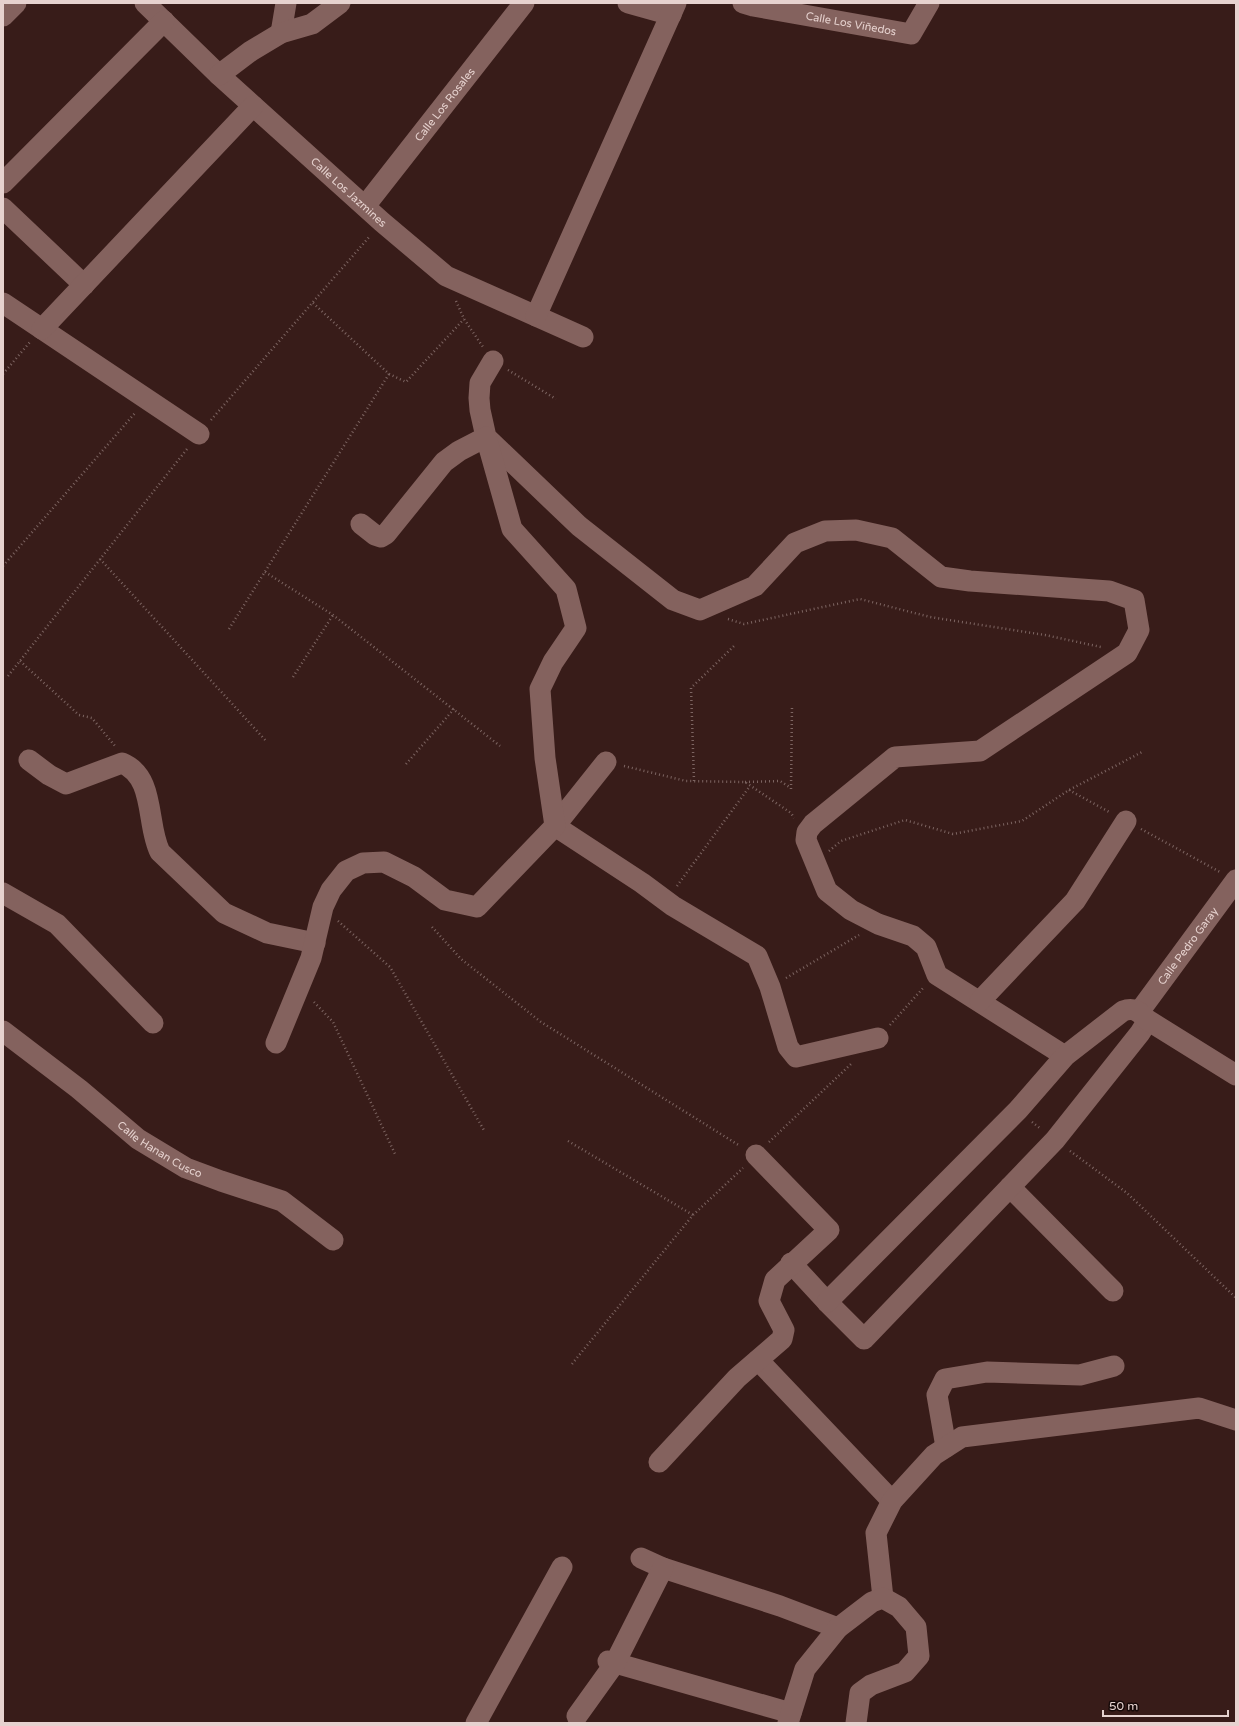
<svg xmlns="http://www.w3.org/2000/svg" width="1239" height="1726" viewBox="0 0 1239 1726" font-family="'Varela Round',sans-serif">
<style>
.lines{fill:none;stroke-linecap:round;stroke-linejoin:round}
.path{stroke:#7d6562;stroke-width:2.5;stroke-dasharray:1 3;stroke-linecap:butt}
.minor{stroke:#84625e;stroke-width:21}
.labels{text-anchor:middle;stroke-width:4;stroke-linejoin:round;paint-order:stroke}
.street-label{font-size:11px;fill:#e6d2cf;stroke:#170a09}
</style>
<rect width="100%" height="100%" fill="#381c19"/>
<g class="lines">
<g class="path">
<polyline points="456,301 464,319 483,347"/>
<polyline points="313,303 389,374 406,382 464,319"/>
<polyline points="508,370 556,399"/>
<polyline points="3,374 30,342"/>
<polyline points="211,420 370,236"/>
<polyline points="100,559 267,742"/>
<polyline points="3,566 135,413"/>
<polyline points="265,572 333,615 500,746"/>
<polyline points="728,619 744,624 860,599 930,617 1045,635 1101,647"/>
<polyline points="229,629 389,374"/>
<polyline points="20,661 79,715 92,718 115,746"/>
<polyline points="8,676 187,449"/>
<polyline points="293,677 333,615"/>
<polyline points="406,764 454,709"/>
<polyline points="624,766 686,781 745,782 791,813 794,818"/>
<polyline points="694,781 691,688 735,645"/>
<polyline points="745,782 780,781 791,788"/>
<polyline points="791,789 792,706"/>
<polyline points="1069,790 1111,813"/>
<polyline points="1141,829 1220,872"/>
<polyline points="829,851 841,841 905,820 953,834 1022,821 1069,790 1144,751"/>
<polyline points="677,886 750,786"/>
<polyline points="338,921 390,967 485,1132"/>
<polyline points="432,927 461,959 541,1022 740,1146"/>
<polyline points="786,978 859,935"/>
<polyline points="314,1002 333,1022 396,1156"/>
<polyline points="890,1025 924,987"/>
<polyline points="1032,1122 1041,1129"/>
<polyline points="568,1141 693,1215"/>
<polyline points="769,1142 851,1064"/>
<polyline points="1070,1151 1127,1193 1236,1298"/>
<polyline points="572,1364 693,1215 743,1168"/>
</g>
<g class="minor">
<path id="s1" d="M 145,3 L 219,75 L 382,222 L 446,276 L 583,337"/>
<polyline points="628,3 671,15"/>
<path id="s2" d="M 743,3 L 753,6 L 911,34 L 929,3"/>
<polyline points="3,16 16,3"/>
<polyline points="281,33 286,3"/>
<polyline points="219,75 251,51 281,33 312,24 340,3"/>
<polyline points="3,183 164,21"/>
<path id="s3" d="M 365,206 L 524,3"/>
<polyline points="3,208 84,285"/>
<polyline points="3,303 199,434"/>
<polyline points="536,316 676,3"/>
<polyline points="42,329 253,106"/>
<polyline points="493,361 480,383 479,398 480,410 486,437 579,526 673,600 700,610 755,586 795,543 825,531 856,530 892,538 941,577 970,581 1109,591 1134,600 1139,630 1127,653 980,751 895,757 813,824 807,832 806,840 827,891 851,910 878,924 913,936 926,947 937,975 1065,1056"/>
<path d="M 29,760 L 49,775 L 66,784 L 122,763 C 156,777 146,825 160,852 L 224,913 L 267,933 L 315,943"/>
<polyline points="606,762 555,826 642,883 673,906 757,956 770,987 788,1047 796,1057 878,1038"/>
<polyline points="3,893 57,924 153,1023"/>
<polyline points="980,1001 1075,901 1126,821"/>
<path id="s4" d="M 1139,1012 L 1236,880"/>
<path id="s5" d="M 3,1031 L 79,1089 L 138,1139 L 186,1168 L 221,1181 L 282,1201 L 333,1240"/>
<polyline points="276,1043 311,958 323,907 331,890 346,871 363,863 384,862 414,877 445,900 477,907 555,826 545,758 540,689 553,662 576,628 566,589 512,529 486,437 459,451 444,462 386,534 381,537 375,535 361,524"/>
<polyline points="1010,1187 1113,1291"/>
<polyline points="791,1263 827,1302 864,1339 1055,1140 1140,1033 1145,1025 1146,1019"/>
<path d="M 827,1302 L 1018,1110 L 1065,1056 L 1123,1011 C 1133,1007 1139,1011 1146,1019 L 1236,1075"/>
<polyline points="758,1360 892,1501"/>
<polyline points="946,1447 937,1395 945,1379 987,1372 1080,1375 1114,1366"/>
<polyline points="659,1462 737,1378 782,1339 784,1330 769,1301 775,1280 829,1230 756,1155"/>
<polyline points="641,1558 663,1568 780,1606 838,1628"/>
<polyline points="883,1598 876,1533 892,1501 934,1455 962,1437 1199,1408 1236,1420"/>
<polyline points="608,1661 791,1713"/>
<polyline points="577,1716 615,1663 663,1568"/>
<polyline points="476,1723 562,1567"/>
<polyline points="788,1723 805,1669 838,1628 872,1602 883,1598 899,1607 916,1627 919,1656 905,1672 871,1685 860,1693 856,1723"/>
</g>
</g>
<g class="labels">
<g class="street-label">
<text dy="4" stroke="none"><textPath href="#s2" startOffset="110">Calle Los Viñedos</textPath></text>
<text dy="4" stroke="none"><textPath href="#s3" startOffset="129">Calle Los Rosales</textPath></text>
<text dy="4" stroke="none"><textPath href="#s1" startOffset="278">Calle Los Jazmines</textPath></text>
<text dy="4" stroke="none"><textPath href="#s4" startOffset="82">Calle Pedro Garay</textPath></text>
<text dy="4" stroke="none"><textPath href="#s5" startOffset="197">Calle Hanan Cusco</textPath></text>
</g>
</g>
<rect width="1239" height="1726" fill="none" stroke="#e6d2cf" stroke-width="8"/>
<path d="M1103 1710v6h125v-6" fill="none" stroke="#e6d2cf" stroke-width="2"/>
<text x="1109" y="1710" font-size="12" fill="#e6d2cf" stroke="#170a09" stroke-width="3" paint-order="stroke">50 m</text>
</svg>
